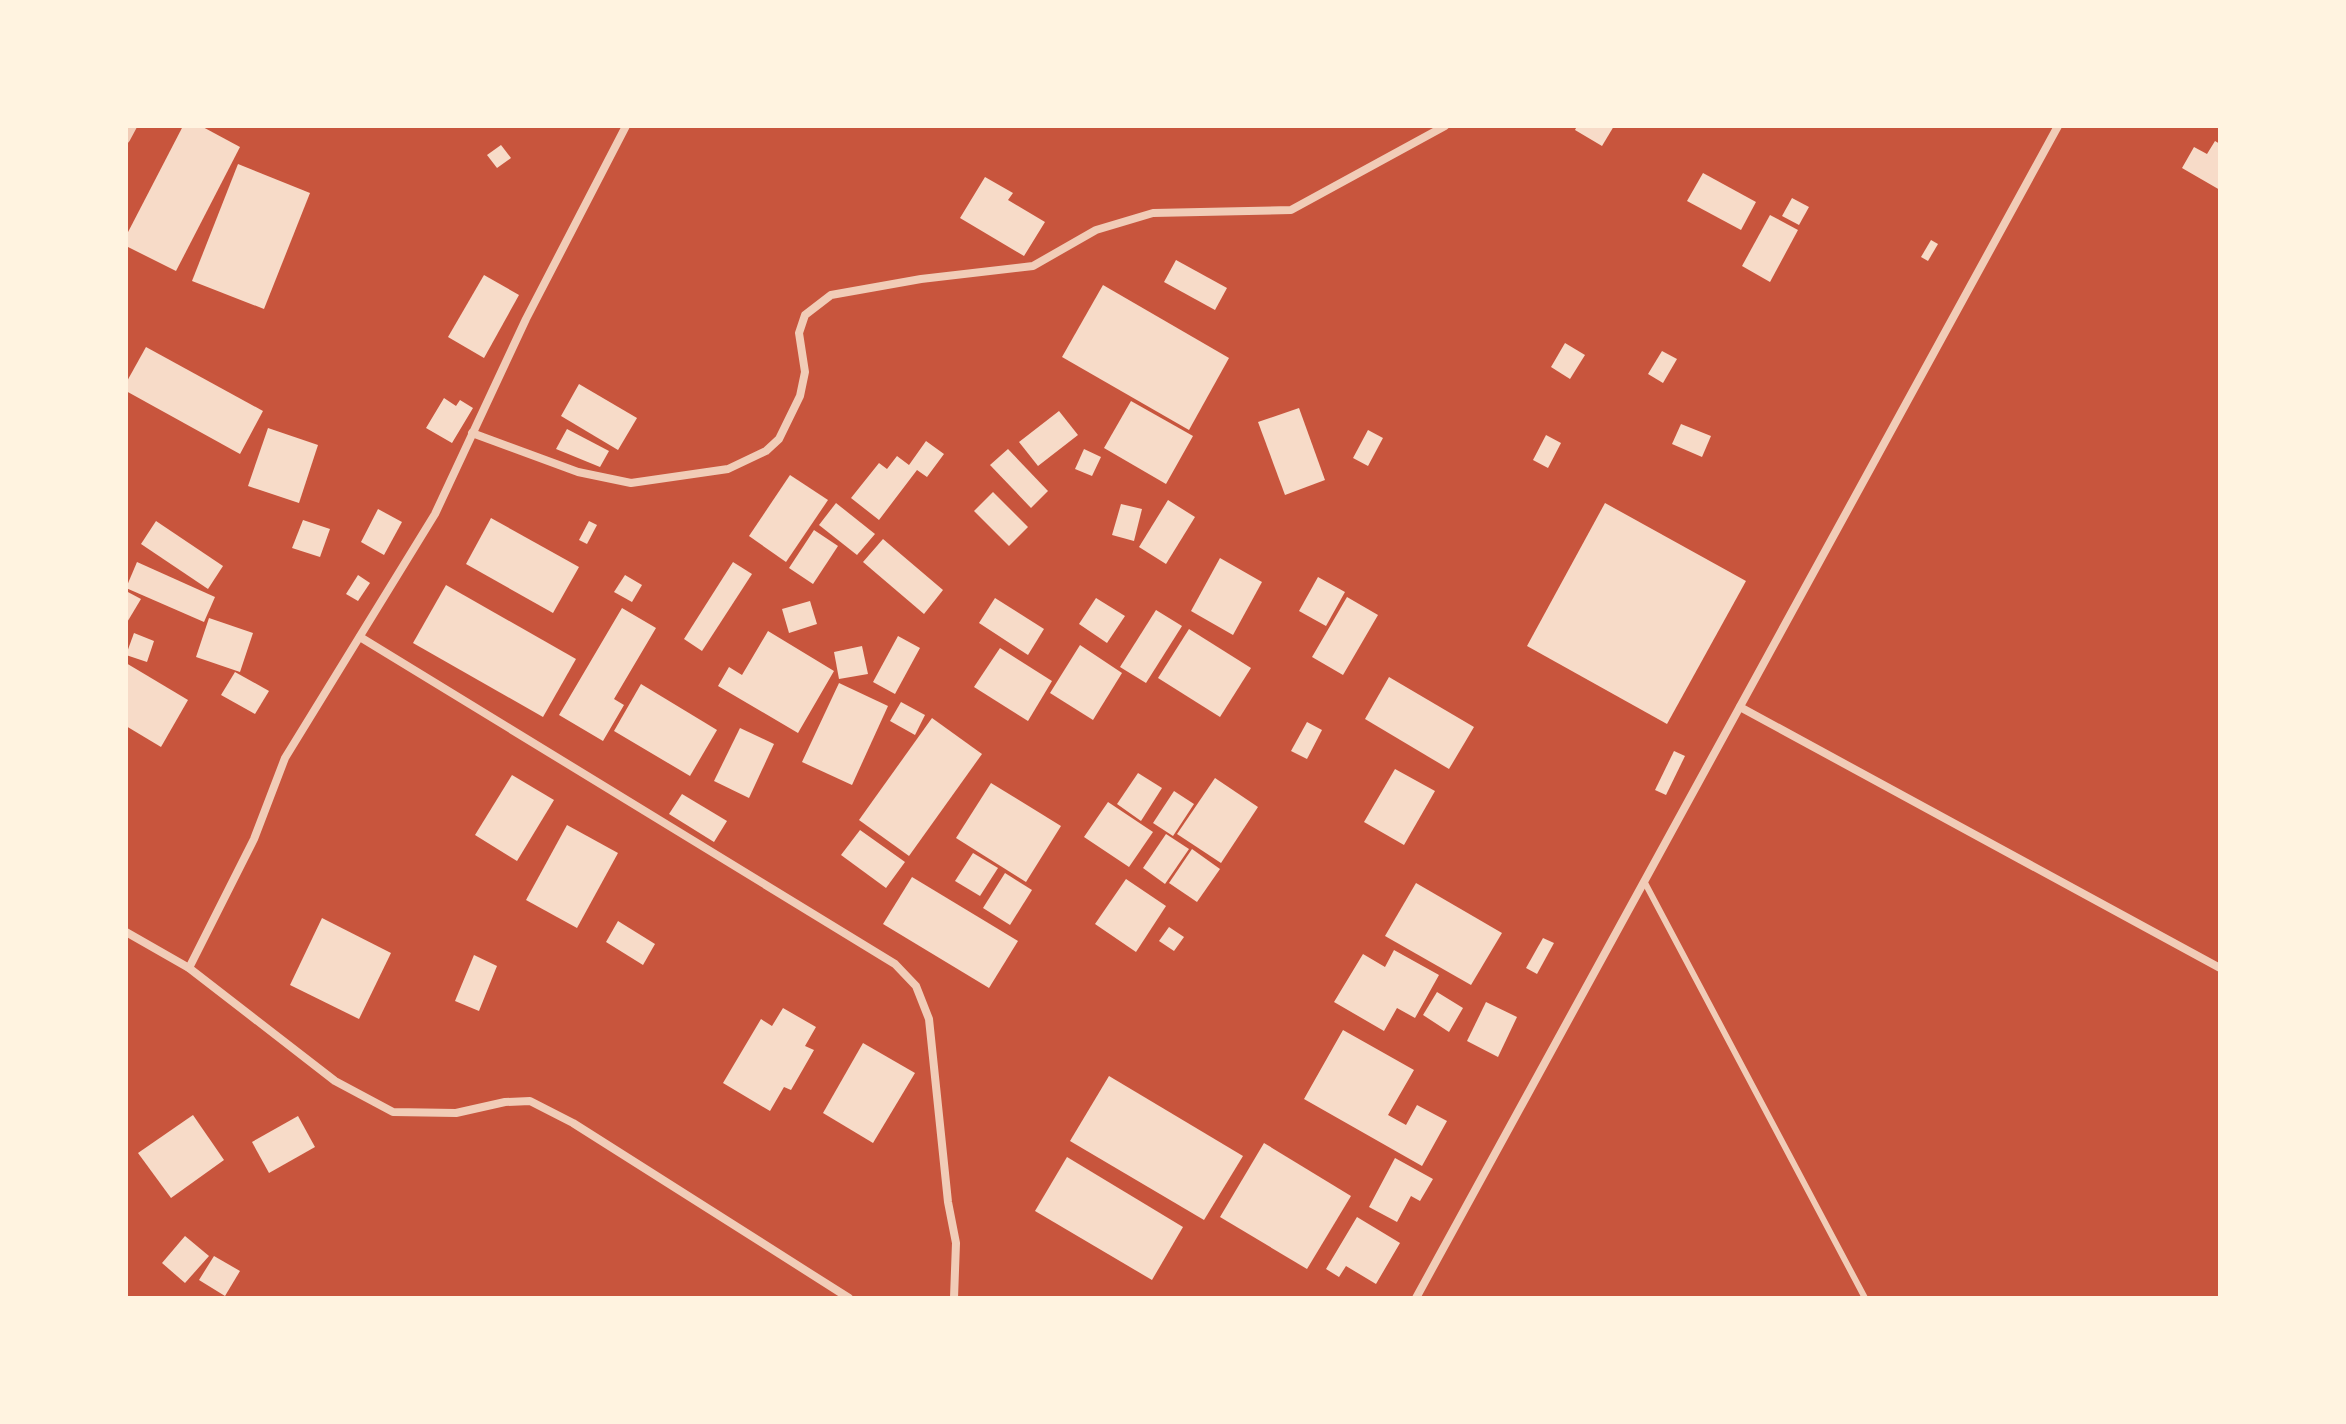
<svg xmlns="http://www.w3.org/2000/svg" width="2346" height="1424" viewBox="0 0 2346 1424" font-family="'Asap Condensed',sans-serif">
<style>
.building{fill:#f7dbc8}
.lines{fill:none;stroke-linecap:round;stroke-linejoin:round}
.service{stroke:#f1ccb7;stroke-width:6}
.minor{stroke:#f1ccb7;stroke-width:8}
</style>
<rect width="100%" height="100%" fill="#c8553d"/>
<g class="building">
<polygon points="183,126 201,126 240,147 176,271 126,246 126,236"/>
<polygon points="1577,126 1614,126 1602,146 1575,130"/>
<polygon points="2215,141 2220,144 2220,190 2182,168 2194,147 2207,154"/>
<polygon points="501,145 511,158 497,168 487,155"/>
<polygon points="238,164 310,193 264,309 192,281"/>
<polygon points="1703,173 1756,202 1741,230 1687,201"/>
<polygon points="985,177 1013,193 1008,200 1045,222 1024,256 960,218"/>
<polygon points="1792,198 1809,207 1799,225 1782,216"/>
<polygon points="1770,215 1798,230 1770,282 1742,266"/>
<polygon points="1931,240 1938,244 1928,261 1921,257"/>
<polygon points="1176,260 1227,288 1215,310 1164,282"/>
<polygon points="484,275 519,295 484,358 448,337"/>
<polygon points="1103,285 1229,358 1189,430 1062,357"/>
<polygon points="1565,343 1585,355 1570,379 1551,367"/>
<polygon points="146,347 263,411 240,454 126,391 126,383"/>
<polygon points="1662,351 1677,359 1663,383 1648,374"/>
<polygon points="579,384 637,418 618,450 561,416"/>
<polygon points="444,398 456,406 460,400 473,408 452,443 426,428"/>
<polygon points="1131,401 1193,436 1166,484 1104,448"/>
<polygon points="1299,408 1325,480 1285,495 1258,422"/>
<polygon points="1059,411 1078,435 1038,466 1019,442"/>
<polygon points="1681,424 1711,436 1702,457 1672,444"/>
<polygon points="268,428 318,445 299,503 248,486"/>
<polygon points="567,429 609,451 600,467 556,449"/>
<polygon points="1368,430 1383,438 1368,466 1353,458"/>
<polygon points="1546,435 1561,443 1548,468 1533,460"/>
<polygon points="926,441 944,454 927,477 917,470 879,520 851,498 879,463 887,469 897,456 909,465"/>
<polygon points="1008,449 1048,491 1031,508 990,465"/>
<polygon points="1084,449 1101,457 1092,476 1075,469"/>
<polygon points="790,475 828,500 786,562 749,536"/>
<polygon points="993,492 1028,527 1009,546 974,511"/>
<polygon points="1168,500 1195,517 1166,564 1139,547"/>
<polygon points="836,503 875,534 857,555 819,525"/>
<polygon points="1605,503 1746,581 1667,724 1527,646"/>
<polygon points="1121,504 1142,509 1134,541 1112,535"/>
<polygon points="378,509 402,522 384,555 361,542"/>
<polygon points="491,518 579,567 553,613 466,564"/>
<polygon points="303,520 330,529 320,557 292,548"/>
<polygon points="156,521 223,566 208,589 141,544"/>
<polygon points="589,521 597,525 587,544 579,540"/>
<polygon points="814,530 838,546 813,584 789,568"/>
<polygon points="883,539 943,590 924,614 863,562"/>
<polygon points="1220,558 1262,582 1233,635 1191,611"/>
<polygon points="137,562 215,597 204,622 126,588"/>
<polygon points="733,562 752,574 702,651 684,639"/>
<polygon points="358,575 370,583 358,601 346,594"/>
<polygon points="625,575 642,585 632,602 614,592"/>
<polygon points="1318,577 1345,592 1326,626 1299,611"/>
<polygon points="446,585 576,659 543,717 413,643"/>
<polygon points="126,591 141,599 126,624"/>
<polygon points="1347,597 1378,615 1343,675 1312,657"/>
<polygon points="995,598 1044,629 1028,655 979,623"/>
<polygon points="1096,598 1125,616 1107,643 1079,624"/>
<polygon points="810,601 817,624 789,633 782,609"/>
<polygon points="622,608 656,628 614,699 624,705 603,741 559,715"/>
<polygon points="1156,610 1182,626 1146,683 1120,667"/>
<polygon points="209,618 253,633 240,672 196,657"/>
<polygon points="1189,629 1251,668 1220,717 1158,678"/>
<polygon points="768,631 834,671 798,733 718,686 729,667 742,675"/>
<polygon points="134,633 154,641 147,662 126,655"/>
<polygon points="898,636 920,648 895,694 873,682"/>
<polygon points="1080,645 1122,673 1093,720 1050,693"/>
<polygon points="862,646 868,674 839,679 834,652"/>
<polygon points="1000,648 1052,681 1028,721 974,687"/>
<polygon points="126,663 188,700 161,747 126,726"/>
<polygon points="235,672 269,691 255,714 221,695"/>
<polygon points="1389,677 1474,727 1449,769 1365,719"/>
<polygon points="839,683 888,706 852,785 802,762"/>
<polygon points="641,684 717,730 690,776 614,731"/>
<polygon points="901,702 925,715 915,735 890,721"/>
<polygon points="932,718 982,754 909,856 859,820"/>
<polygon points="1307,722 1322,730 1307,759 1291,751"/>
<polygon points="740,728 774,744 749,798 714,781"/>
<polygon points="1674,751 1685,756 1666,795 1655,790"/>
<polygon points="1395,769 1435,791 1404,845 1364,822"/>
<polygon points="1138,773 1162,788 1141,821 1117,804"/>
<polygon points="512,775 554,800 517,861 475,835"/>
<polygon points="1215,778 1258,807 1221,863 1177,834"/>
<polygon points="991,783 1061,826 1026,882 956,838"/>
<polygon points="1174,791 1194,804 1173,836 1153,823"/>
<polygon points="682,794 727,821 714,842 669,814"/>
<polygon points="1108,802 1153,832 1129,867 1084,837"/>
<polygon points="567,825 618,853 577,928 526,900"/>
<polygon points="860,830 905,862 886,888 841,855"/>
<polygon points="1166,834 1189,849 1165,884 1143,868"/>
<polygon points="1192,849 1220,869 1197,902 1169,883"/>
<polygon points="973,853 998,868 980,896 955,881"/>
<polygon points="1005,873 1032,890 1010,925 983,908"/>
<polygon points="912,877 1018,941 989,988 883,924"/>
<polygon points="1126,879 1166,906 1136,952 1095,924"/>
<polygon points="1416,883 1502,933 1471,985 1385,936"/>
<polygon points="322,918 391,953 359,1019 290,985"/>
<polygon points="618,921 655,944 643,965 606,942"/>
<polygon points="1169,927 1184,937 1174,951 1159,941"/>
<polygon points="1543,938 1554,943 1537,974 1526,968"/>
<polygon points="1394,950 1439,975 1415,1018 1397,1008 1384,1031 1334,1002 1363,954 1385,967"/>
<polygon points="474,955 497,966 479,1011 455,1001"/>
<polygon points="1437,992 1463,1008 1449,1032 1423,1015"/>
<polygon points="1486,1002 1517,1017 1498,1057 1467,1041"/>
<polygon points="783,1008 816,1027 805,1046 814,1050 791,1090 784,1087 770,1111 723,1083 761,1019 772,1026"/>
<polygon points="1343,1030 1414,1070 1388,1115 1406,1125 1417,1105 1447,1121 1422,1166 1304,1099"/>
<polygon points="863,1043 915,1073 873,1143 823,1113"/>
<polygon points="1109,1076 1243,1156 1204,1220 1070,1141"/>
<polygon points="193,1115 224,1160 171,1198 138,1153"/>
<polygon points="298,1116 315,1147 269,1173 252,1142"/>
<polygon points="1264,1143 1351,1196 1307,1269 1220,1217"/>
<polygon points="1067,1157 1183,1227 1152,1280 1035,1211"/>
<polygon points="1395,1158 1433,1179 1420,1201 1411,1196 1397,1222 1369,1207"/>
<polygon points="1357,1217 1400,1243 1376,1284 1346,1266 1339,1277 1326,1269"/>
<polygon points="185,1236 209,1256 185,1283 162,1263"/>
<polygon points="214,1256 240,1271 225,1296 199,1280"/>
</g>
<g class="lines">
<polyline class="service" points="1644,881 1865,1298"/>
<g class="minor">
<polyline points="126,139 133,126"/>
<polyline points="472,433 578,472 631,483 728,469 766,451 779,439 800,396 805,372 799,333 805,315 831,295 921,279 1033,266 1096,230 1153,213 1291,210 1445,126"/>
<polyline points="360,637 895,964 916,986 929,1019 948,1202 956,1243 954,1298"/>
<polyline points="1740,707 2220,968"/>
<polyline points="126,932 189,968 335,1081 393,1112 456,1113 505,1102 530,1101 573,1123 849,1298"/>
<polyline points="189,968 254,839 285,758 435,514 526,319 626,126"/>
<polyline points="1416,1298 2058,126"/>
</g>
</g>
<rect width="2346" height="1424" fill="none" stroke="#fff3e0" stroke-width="256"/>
</svg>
